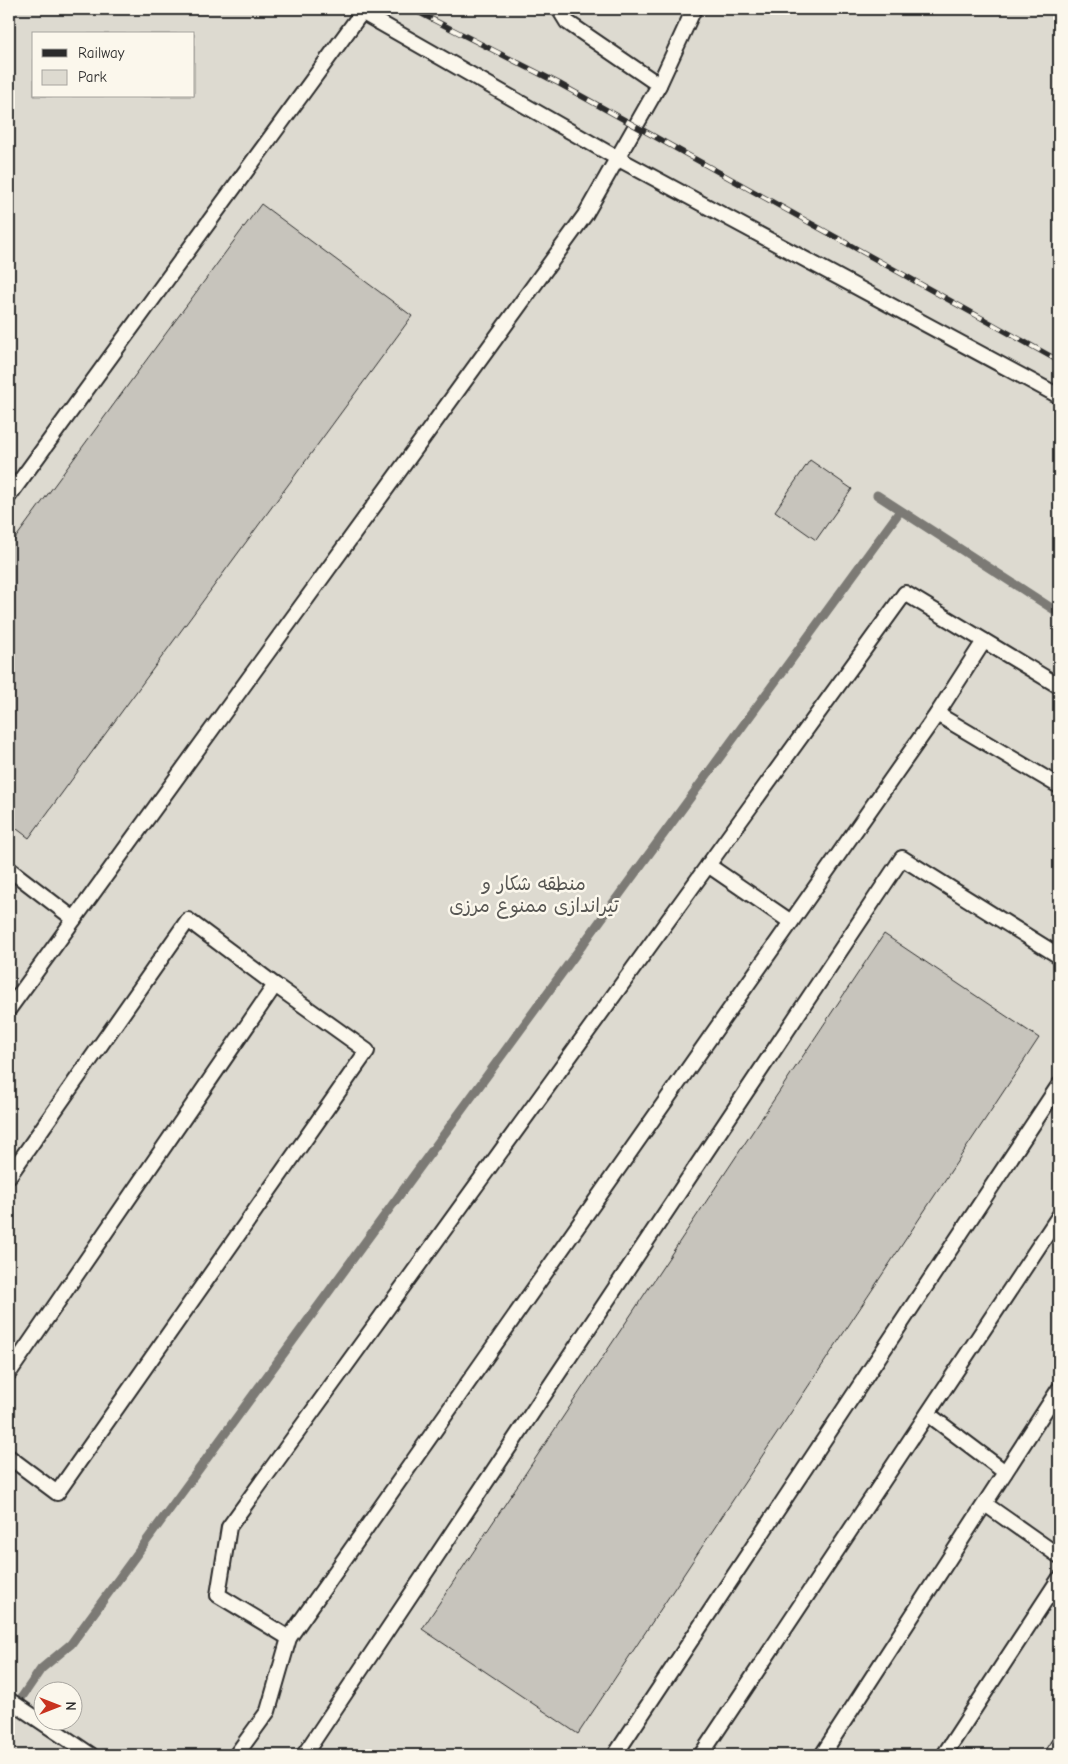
<svg xmlns="http://www.w3.org/2000/svg" width="1068" height="1764" viewBox="0 0 1068 1764" font-family="'Comic Neue','Playpen Sans Arabic',sans-serif">
<style>
.green{fill:#dddad0;stroke:#84827e;fill-rule:evenodd}
.lines{fill:none;stroke-linecap:round;stroke-linejoin:round}
.stream{stroke:#7b7a75;stroke-width:9}
.building{fill:#c7c4bc;stroke:#2b2b2b}
.service-casing{stroke:#2b2b2b;stroke-width:18}
.service{stroke:#fbf7ec;stroke-width:14}
.rail-casing{stroke:#2b2b2b;stroke-width:5.5}
.rail{stroke:#fbf7ec;stroke-width:4;stroke-dasharray:11;stroke-linecap:butt}
.labels{text-anchor:middle;stroke-width:5;stroke-linejoin:round;paint-order:stroke}
.park-label{font-size:19px;fill:#585754;stroke:#fbf7ec}
</style>
<rect width="100%" height="100%" fill="#fbf7ec"/>
<filter id="ink" filterUnits="userSpaceOnUse"><feTurbulence type="fractalNoise" baseFrequency=".02" numOctaves="2"/><feDisplacementMap in="SourceGraphic" scale="10" xChannelSelector="R" yChannelSelector="G"/><feConvolveMatrix kernelMatrix="1 2 1 2 8 2 1 2 1" color-interpolation-filters="sRGB"/></filter>
<g filter="url(#ink)">
<path class="green" d="M 9,9 L 1059,9 L 1059,1755 L 9,1755 ZM 34,34 L 194,34 L 194,96 L 34,96 ZM 42,1692 L 72,1692 L 72,1722 L 42,1722 Z"/>
<g class="lines">
<g class="stream">
<polyline points="877,495 1059,613"/>
<polyline points="9,1716 41,1669 71,1644 900,511"/>
</g>
</g>
<g class="building">
<polygon points="261,204 412,316 29,838 9,823 9,547"/>
<polygon points="810,460 852,489 816,540 775,511"/>
<polygon points="884,934 1039,1038 578,1734 422,1629"/>
</g>
<g class="lines">
<defs>
<g id="service">
<polyline points="356,9 617,158 1059,396"/>
<polyline points="559,9 567,22 659,85"/>
<polyline points="9,496 362,12"/>
<polyline points="937,714 984,641"/>
<polyline points="708,865 791,922"/>
<polyline points="9,869 74,919"/>
<polyline points="9,1009 585,215 659,85 694,9"/>
<polyline points="9,1176 188,920 275,985"/>
<polyline points="9,1373 275,985 367,1051 57,1493 9,1457"/>
<polyline points="928,1414 1005,1472"/>
<polyline points="985,1504 1059,1556"/>
<polyline points="289,1638 218,1595 229,1527 905,593 1059,686"/>
<polyline points="9,1700 91,1755"/>
<polyline points="236,1755 268,1711 289,1638 937,714 1059,786"/>
<polyline points="304,1755 902,858 1059,956"/>
<polyline points="615,1755 1059,1085"/>
<polyline points="701,1755 1059,1216"/>
<polyline points="822,1755 1059,1389"/>
<polyline points="944,1755 1059,1579"/>
<polyline points="1052,1755 1059,1744"/>
</g>
</defs>
<use href="#service" class="service-casing"/>
<use href="#service" class="service"/>
<defs>
<polyline id="rail" points="412,9 558,83 1059,361"/>
</defs>
<use href="#rail" class="rail-casing"/>
<use href="#rail" class="rail"/>
</g>
</g>
<g class="labels">
<g class="park-label">
<text x="534" y="890">منطقه شکار و<tspan x="534" dy="22">تیراندازی ممنوع مرزی</tspan></text>
</g>
</g>
<rect width="1068" height="1764" fill="none" stroke="#fbf7ec" stroke-width="30"/>
<rect x="15" y="15" width="1038" height="1734" fill="none" stroke="#2b2b2b" stroke-width="2" filter="url(#ink)"/>
<rect x="32" y="32" width="162" height="65" fill="#fbf7ec" stroke="#a8a59f"/>
<rect x="42" y="49" width="25" height="8" fill="#2b2b2b" stroke="#a8a59f"/>
<text x="78" y="58" font-size="15" fill="#2b2b2b">Railway</text>
<rect x="42" y="70" width="25" height="15" fill="#dddad0" stroke="#a8a59f"/>
<text x="78" y="82" font-size="15" fill="#2b2b2b">Park</text>
<g transform="translate(58 1706) rotate(90)"><circle r="24" fill="#fbf7ec" stroke="#a8a59f"/>
<path d="M0-4L9 19L0 12L-9 19Z" fill="#c8321e"/>
<text y="-8" font-size="14" font-weight="bold" text-anchor="middle" fill="#2b2b2b">N</text>
</g>
</svg>
